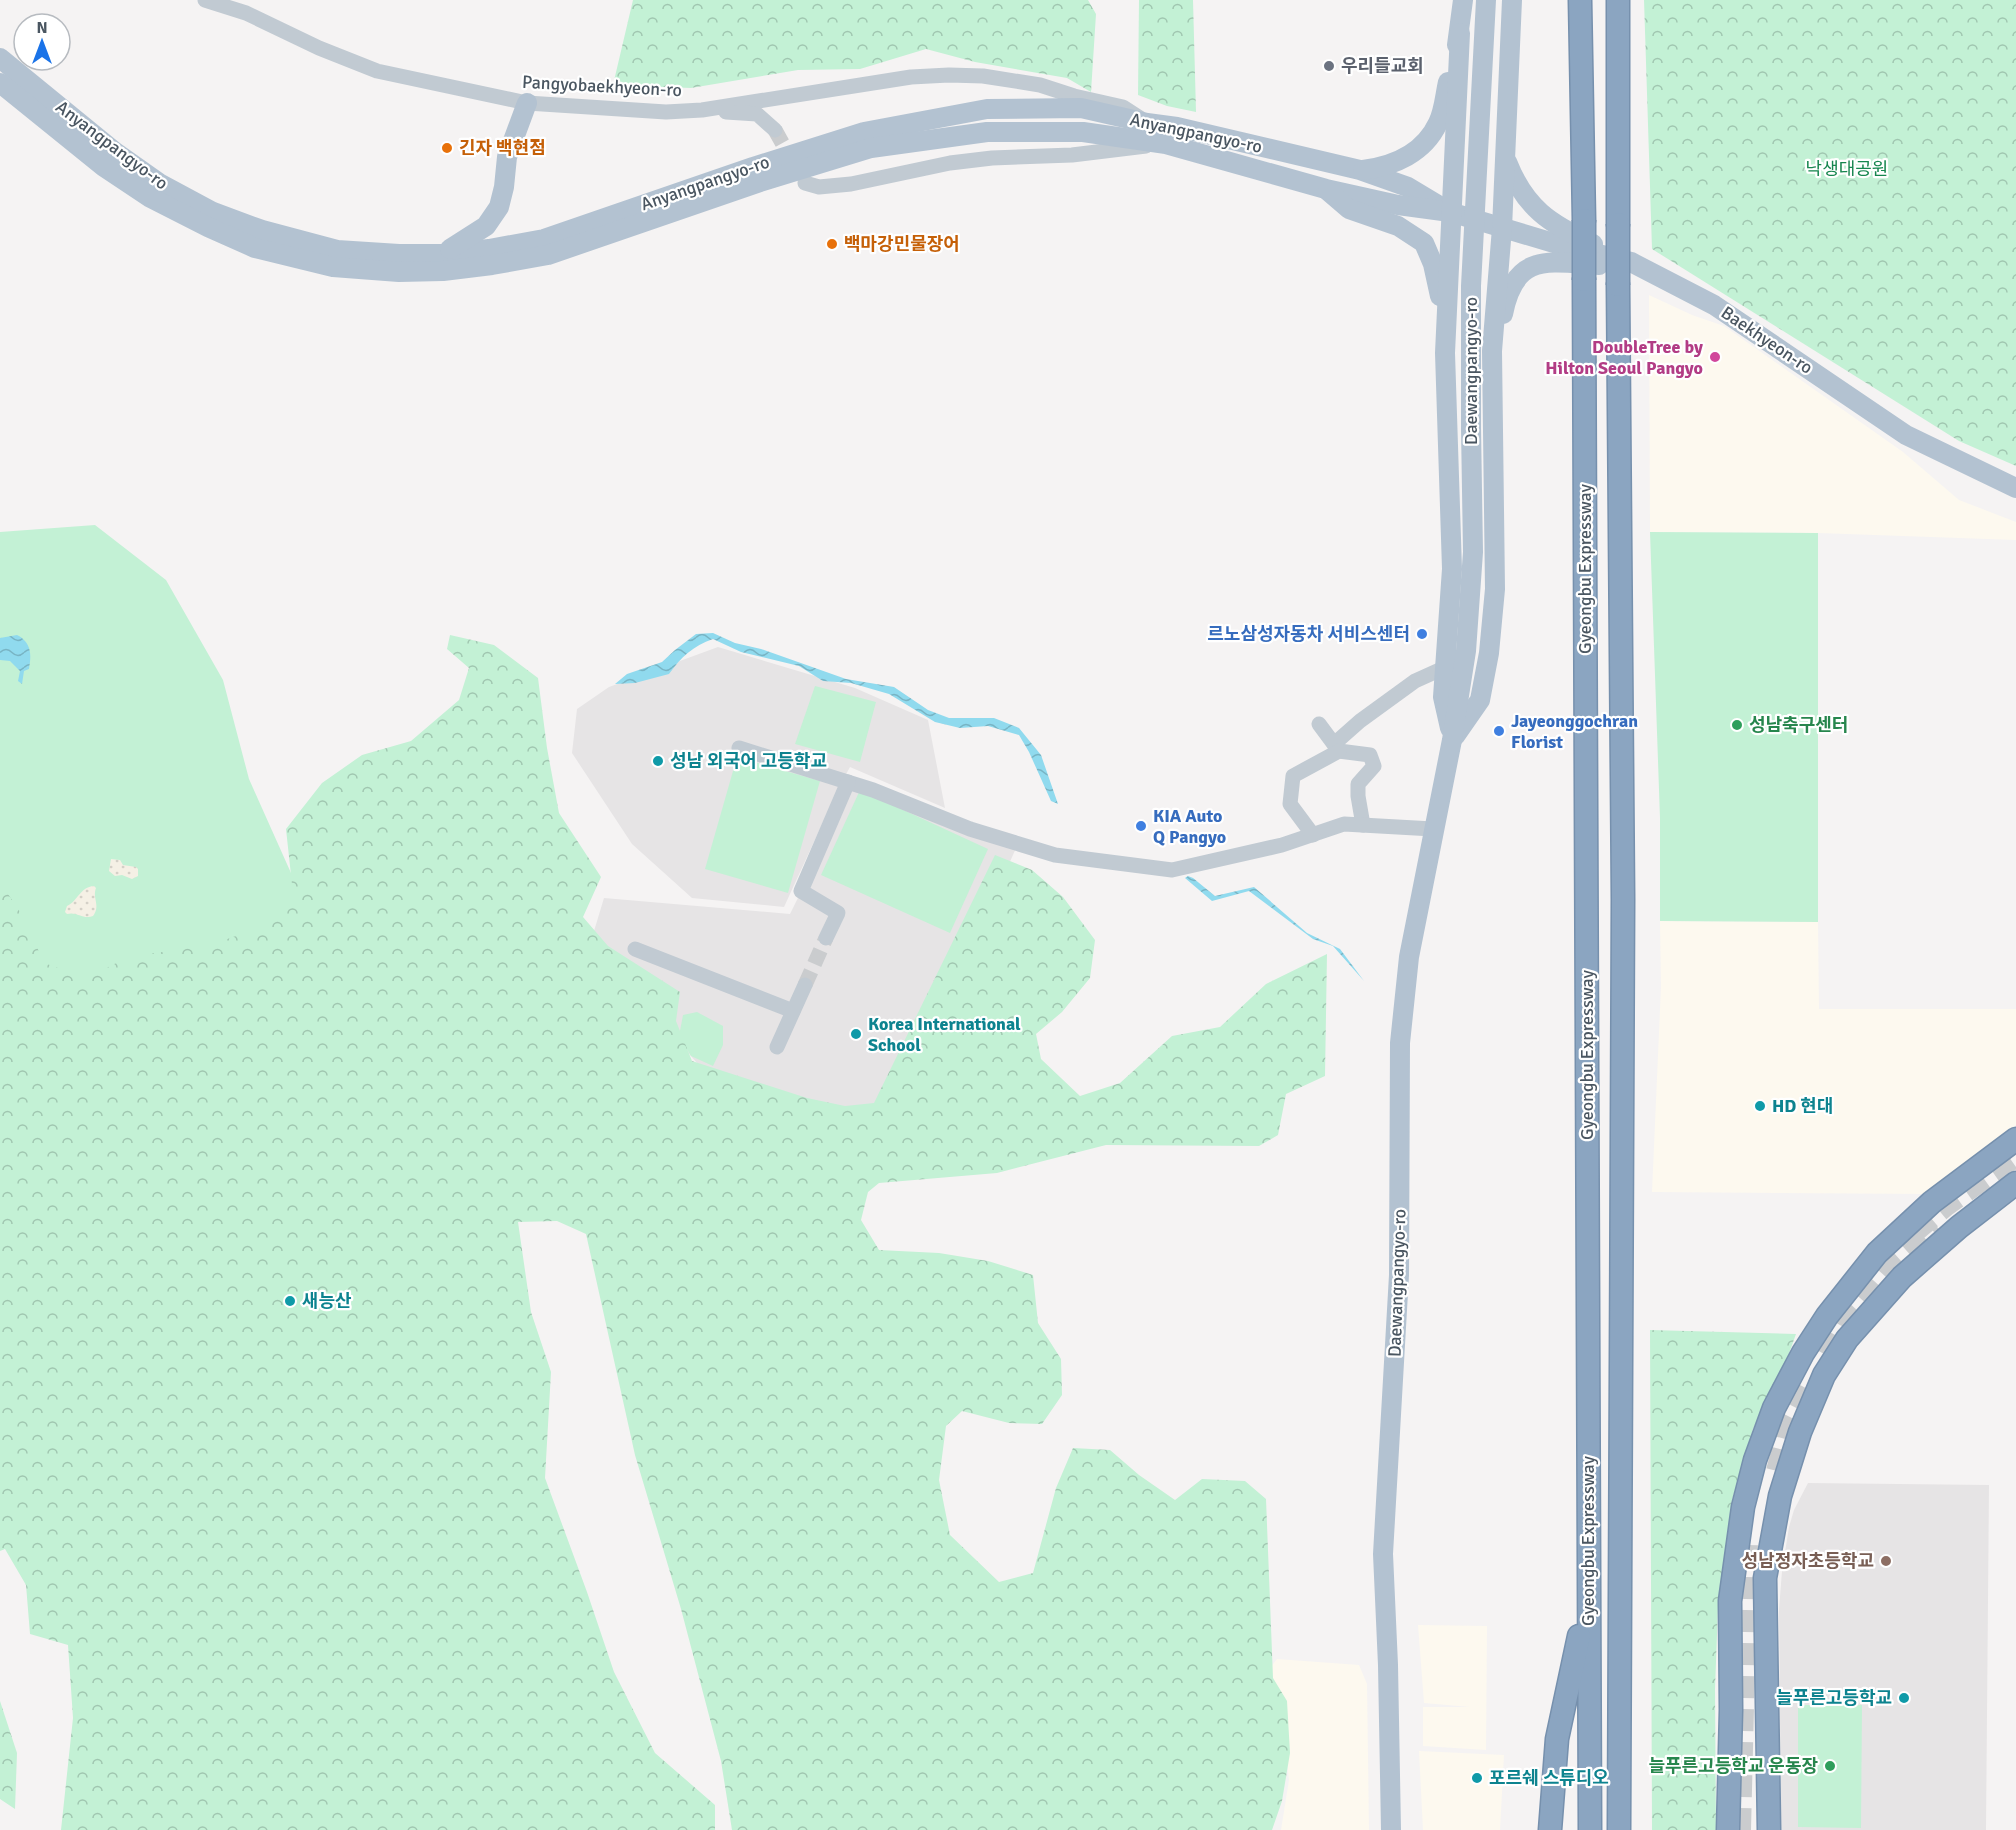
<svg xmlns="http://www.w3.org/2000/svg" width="2016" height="1830" viewBox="0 0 2016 1830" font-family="Signika,'Noto Sans KR',sans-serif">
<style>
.commercial{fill:#fdf9ef}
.education{fill:#e6e4e5}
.grass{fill:#c3f1d5}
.forest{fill:url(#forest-crowns)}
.sand{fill:url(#sand-dots)}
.water{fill:url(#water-waves)}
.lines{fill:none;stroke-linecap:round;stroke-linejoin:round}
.minor-tunnel{stroke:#caccce;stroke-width:15;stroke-dasharray:15 8;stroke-linecap:butt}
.highway-tunnel{stroke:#caccce;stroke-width:22;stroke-dasharray:22 11;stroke-linecap:butt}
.highway-casing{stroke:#7690ad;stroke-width:25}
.minor{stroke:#c1cad2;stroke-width:15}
.major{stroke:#b3c2d1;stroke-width:20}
.highway{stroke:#8ba5c1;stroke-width:22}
.highway-bridge-casing{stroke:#7690ad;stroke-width:25;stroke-linecap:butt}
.major-bridge{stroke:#b3c2d1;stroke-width:20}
.highway-bridge{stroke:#8ba5c1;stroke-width:22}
.worship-dot{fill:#6b7280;stroke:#fff;stroke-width:2}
.food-dot{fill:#e8710a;stroke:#fff;stroke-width:2}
.hotel-dot{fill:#d1479c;stroke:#fff;stroke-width:2}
.shop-dot{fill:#3f7fe0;stroke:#fff;stroke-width:2}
.leisure-dot{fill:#2e9e5b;stroke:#fff;stroke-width:2}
.culture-dot{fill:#0f9aa8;stroke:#fff;stroke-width:2}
.education-dot{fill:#8d6e63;stroke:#fff;stroke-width:2}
.labels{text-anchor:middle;stroke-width:4.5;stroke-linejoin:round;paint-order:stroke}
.worship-label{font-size:18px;font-weight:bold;fill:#5b616d;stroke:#fff;text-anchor:start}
.street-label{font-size:18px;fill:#4a5661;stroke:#fff}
.food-label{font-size:18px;font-weight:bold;fill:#c56008;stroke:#fff;text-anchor:start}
.park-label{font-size:18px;fill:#17864f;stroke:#fff}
.hotel-label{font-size:18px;font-weight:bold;fill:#b23c85;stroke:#fff;text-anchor:end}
.shop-label{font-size:18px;font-weight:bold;fill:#366cbe;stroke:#fff;text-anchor:start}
.leisure-label{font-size:18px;font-weight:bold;fill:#27864d;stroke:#fff;text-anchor:start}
.culture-label{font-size:18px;font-weight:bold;fill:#0d838f;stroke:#fff;text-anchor:start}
.education-label{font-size:18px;font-weight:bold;fill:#785e54;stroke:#fff;text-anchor:end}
</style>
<defs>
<pattern id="forest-crowns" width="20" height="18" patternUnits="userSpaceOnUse" patternTransform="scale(1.5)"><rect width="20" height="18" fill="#c3f1d5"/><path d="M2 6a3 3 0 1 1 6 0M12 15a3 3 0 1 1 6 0" fill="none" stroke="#a0c6b0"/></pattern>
<pattern id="sand-dots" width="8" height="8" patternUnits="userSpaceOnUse" patternTransform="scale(1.5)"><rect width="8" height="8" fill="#f5f0e5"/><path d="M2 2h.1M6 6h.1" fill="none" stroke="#d4d0c7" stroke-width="1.8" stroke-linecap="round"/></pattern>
<pattern id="water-waves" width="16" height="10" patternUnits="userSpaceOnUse" patternTransform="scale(1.5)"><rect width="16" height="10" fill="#90daee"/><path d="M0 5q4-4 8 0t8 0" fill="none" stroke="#78b4c4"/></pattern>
</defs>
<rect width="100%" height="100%" fill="#f5f3f3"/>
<g class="commercial">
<polygon points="1649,295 1692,315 1724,326 1903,452 1959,500 2016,522 2016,540 1818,533 1650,532"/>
<polygon points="1660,921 1818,922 1819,1009 2016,1009 2016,1125 1927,1194 1652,1192 1661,987"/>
<polygon points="1418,1625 1487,1626 1486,1750 1423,1746 1423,1707 1470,1707 1424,1703"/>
<polygon points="1277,1659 1359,1665 1367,1684 1369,1830 1281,1830 1289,1780 1281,1711 1265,1675"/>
<polygon points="1419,1751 1504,1755 1500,1830 1423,1830"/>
</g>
<g class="education">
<polygon points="718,647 855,688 928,720 945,808 850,767 840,785 784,907 692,898 632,844 572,753 577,709 609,687"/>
<polygon points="853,787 1018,844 882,1141 697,1063 591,941 604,898 790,914"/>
<polygon points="1808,1483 1989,1485 1986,1830 1781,1830 1779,1610 1782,1571 1789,1527 1794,1510"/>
</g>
<g class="grass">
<polygon points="95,525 166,580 223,680 249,779 308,911 121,1029 49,973 0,915 0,532"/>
<polygon points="1650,532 1818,533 1818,922 1660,921 1660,818"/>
<polygon points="815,686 876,702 860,762 795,744"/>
<polygon points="737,757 820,781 788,893 705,869"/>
<polygon points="860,790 988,849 950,933 821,875"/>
<polygon points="697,1012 723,1026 723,1045 713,1066 691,1056 679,1036 683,1015"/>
<polygon points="1798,1705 1862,1705 1861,1828 1798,1827"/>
</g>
<g class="forest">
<polygon points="633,0 1088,0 1096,14 1091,92 1067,78 975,62 926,49 860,69 798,70 691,88 613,85"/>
<polygon points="1139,0 1193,0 1196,112 1167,106 1138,95"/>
<polygon points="1644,0 2016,0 2016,466 1959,441 1652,249"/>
<polygon points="450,635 494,645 538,678 547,748 559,813 601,877 583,917 608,946 680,992 676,1021 692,1061 807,1098 845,1106 874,1103 995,855 1032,870 1063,897 1095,940 1090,978 1062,1012 1036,1034 1041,1059 1080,1096 1120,1083 1172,1036 1220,1027 1266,984 1327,954 1325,1076 1286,1094 1278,1135 1259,1146 1106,1145 997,1173 879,1183 868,1192 861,1220 879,1250 939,1253 988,1261 1033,1275 1038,1323 1061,1359 1062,1395 1042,1424 1009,1423 962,1411 946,1426 939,1480 950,1535 999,1582 1033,1573 1056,1488 1073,1448 1110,1450 1139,1475 1175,1500 1202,1479 1245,1481 1266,1499 1273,1678 1287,1701 1290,1753 1282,1801 1272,1830 732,1830 721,1761 681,1609 635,1455 586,1234 557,1221 518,1222 531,1312 551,1372 545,1478 587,1592 614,1672 655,1753 715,1805 715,1830 61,1830 73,1718 68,1645 30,1634 26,1585 5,1549 0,1551 0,882 24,918 44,963 87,978 128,957 210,945 256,929 294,903 286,829 322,783 362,755 411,741 459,700 469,668 447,649"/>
<polygon points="1650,1330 1796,1334 1787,1359 1753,1429 1732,1500 1718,1607 1715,1689 1716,1830 1652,1830"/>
<polygon points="0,1701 17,1753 15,1809 0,1799"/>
</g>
<g class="sand">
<polygon points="111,859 120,860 123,865 136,867 138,869 138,876 132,879 122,875 115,876 109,871"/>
<path d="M 94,886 L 96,888 C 92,898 101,906 93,916 C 83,920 77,911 67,914 L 65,912 L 67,906 C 78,901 80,887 94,886 Z"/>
</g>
<g class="water">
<path d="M 713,633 L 735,643 L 761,649 L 846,679 L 894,687 L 928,710 L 949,718 L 994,718 L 1019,728 L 1041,755 L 1058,804 L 1051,801 L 1029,752 L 1019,735 L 988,726 L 960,728 L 935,722 L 889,694 L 851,683 L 823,681 L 799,666 L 741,652 L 713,639 C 693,646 681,657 669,674 L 635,683 L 615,684 L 627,674 L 662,662 L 675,650 L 696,634 Z"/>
<path d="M 17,635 C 31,642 32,654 29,669 L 24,671 L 22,684 L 18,681 L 20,671 L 10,661 L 0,660 L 0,638 Z"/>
<polygon points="1188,876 1193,878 1215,896 1254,887 1307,933 1340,949 1364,981 1333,946 1313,939 1249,891 1212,901 1185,878"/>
</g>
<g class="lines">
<g class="minor-tunnel">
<polyline points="775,130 794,164"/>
<polyline points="805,985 826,938"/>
</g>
<g class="highway-tunnel">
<polyline points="1914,1232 1945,1206 2016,1156"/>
<polyline points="1826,1355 1842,1326 1896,1265 1938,1228"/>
<polyline points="1777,1471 1789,1426 1809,1387"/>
<polyline points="1740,1830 1747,1545"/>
</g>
<defs>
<g id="highway">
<polyline points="1580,0 1584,220"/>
<polyline points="1618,0 1618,224"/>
<polyline points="1584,280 1590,1830"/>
<polyline points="1618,285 1623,899 1619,1830"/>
<polyline points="1550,1830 1557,1739 1579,1636"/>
<polyline points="1728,1830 1731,1710 1730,1601 1743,1507 1755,1460 1774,1408 1803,1353 1827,1316 1877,1253 1932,1202 2016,1139"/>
<polyline points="1769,1830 1765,1578 1780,1496 1800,1432 1824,1375 1847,1339 1902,1277 1959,1227 2016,1183"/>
</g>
</defs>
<use href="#highway" class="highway-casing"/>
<g class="minor">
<polyline points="205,0 246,13 319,48 377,71 527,103 666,112 702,110 911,77 949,75 983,76 1040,85 1074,96 1123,107 1140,118"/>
<polyline points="726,112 757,114 775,130"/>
<polyline points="805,183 819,187 851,184 950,163 992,158 1072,155 1146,146"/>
<polyline points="1319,724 1339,751 1370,755 1374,766 1358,784 1358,796 1363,825"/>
<polyline points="1334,744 1360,721 1415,681 1446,667"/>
<polyline points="739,748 873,790 970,829 1055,855 1172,870 1282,845 1344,824 1433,829"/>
<polyline points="1313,835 1290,804 1293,776 1339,751"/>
<polyline points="826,938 838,913 801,891 848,782"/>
<polyline points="635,949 793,1011"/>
<polyline points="777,1047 805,985"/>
</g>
<g class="major">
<polyline points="1457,45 1463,0"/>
<polyline points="0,58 115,152 159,183 213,212 262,230 337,250 399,254 442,254 489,249 544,239 753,167 864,132 987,109 1081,108 1147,123 1177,127 1360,170 1408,187 1443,208"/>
<polyline points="0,83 104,167 149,197 208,227 255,248 333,267 399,272 443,271 492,265 548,255 760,182 871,148 987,132 1083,132 1166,144 1326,189 1398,205 1450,212 1557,244 1631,262 1714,305 1906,435 2016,488"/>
<path d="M 1507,162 C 1525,208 1550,224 1593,244"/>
<path d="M 1363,170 C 1394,166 1424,153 1438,123 C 1444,111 1445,95 1448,82"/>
<polyline points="1328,191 1349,209 1398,226 1424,243 1433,264 1440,296"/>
<polyline points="450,249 486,226 499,207 504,187 507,157 527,103"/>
<path d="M 1503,314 C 1515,252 1548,262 1599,265"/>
<polyline points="1450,728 1443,697 1452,569 1445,353 1460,33"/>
<polyline points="1455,736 1480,700 1489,653 1495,589 1492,351 1502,228 1512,0"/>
<polyline points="1391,1830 1388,1665 1383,1554 1399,1275 1400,1043 1409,957 1452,740 1466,651 1473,552 1471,428"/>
</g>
<use href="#highway" class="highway"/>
<defs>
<g id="highway-bridge">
<polyline points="1584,220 1584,280"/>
<polyline points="1618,285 1618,224"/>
</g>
</defs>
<use href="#highway-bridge" class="highway-bridge-casing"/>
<polyline class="major-bridge" points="1471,428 1471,286 1486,0"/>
<use href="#highway-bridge" class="highway-bridge"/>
</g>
<circle class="worship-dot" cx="1329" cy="66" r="6"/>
<g class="food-dot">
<circle cx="447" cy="148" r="6"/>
<circle cx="832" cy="244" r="6"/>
</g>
<circle class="hotel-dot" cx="1715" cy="357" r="6"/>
<g class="shop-dot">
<circle cx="1422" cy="634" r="6"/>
<circle cx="1499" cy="731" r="6"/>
<circle cx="1141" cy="826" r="6"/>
</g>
<g class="leisure-dot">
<circle cx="1737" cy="725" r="6"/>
<circle cx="1830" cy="1766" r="6"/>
</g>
<g class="culture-dot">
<circle cx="658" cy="761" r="6"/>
<circle cx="856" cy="1034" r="6"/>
<circle cx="1760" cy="1106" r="6"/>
<circle cx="290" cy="1301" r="6"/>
<circle cx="1904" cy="1698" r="6"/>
<circle cx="1477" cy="1778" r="6"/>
</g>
<circle class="education-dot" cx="1886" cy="1561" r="6"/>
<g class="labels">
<g class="worship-label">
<text x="1341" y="72">우리들교회</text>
</g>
<g class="street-label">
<text transform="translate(602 86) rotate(3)" y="6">Pangyobaekhyeon-ro</text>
<text transform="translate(1196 133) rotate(12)" y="6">Anyangpangyo-ro</text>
<text transform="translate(112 145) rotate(37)" y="6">Anyangpangyo-ro</text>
<text transform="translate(705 183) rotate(-19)" y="6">Anyangpangyo-ro</text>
<text transform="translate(1767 340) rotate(34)" y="6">Baekhyeon-ro</text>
<text transform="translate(1471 371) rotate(-90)" y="6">Daewangpangyo-ro</text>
<text transform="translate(1585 569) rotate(-90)" y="6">Gyeongbu Expressway</text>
<text transform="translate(1587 1055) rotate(-90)" y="6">Gyeongbu Expressway</text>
<text transform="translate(1397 1283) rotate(-88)" y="6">Daewangpangyo-ro</text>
<text transform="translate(1588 1541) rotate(-90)" y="6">Gyeongbu Expressway</text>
</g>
<g class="food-label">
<text x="459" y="154">긴자 백현점</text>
<text x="844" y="250">백마강민물장어</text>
</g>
<g class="park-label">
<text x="1847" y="175">낙생대공원</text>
</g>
<g class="hotel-label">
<text x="1703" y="353">DoubleTree by<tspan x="1703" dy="21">Hilton Seoul Pangyo</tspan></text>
</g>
<g class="shop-label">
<text x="1410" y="640" text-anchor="end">르노삼성자동차 서비스센터</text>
<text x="1511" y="727">Jayeonggochran<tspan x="1511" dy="21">Florist</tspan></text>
<text x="1153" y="822">KIA Auto<tspan x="1153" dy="21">Q Pangyo</tspan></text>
</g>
<g class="leisure-label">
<text x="1749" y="731">성남축구센터</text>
<text x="1818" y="1772" text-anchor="end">늘푸른고등학교 운동장</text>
</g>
<g class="culture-label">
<text x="670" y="767">성남 외국어 고등학교</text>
<text x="868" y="1030">Korea International<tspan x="868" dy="21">School</tspan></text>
<text x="1772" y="1112">HD 현대</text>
<text x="302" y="1307">새능산</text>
<text x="1892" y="1704" text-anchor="end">늘푸른고등학교</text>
<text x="1489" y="1784">포르쉐 스튜디오</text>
</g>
<g class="education-label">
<text x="1874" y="1567">성남정자초등학교</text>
</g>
</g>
<g transform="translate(42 42)"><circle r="28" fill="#ffffff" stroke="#b7bbc0" stroke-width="1.5"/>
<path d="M0-4.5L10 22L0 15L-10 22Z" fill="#1a73e8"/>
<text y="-9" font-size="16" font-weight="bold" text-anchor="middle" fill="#4a5661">N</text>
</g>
</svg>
